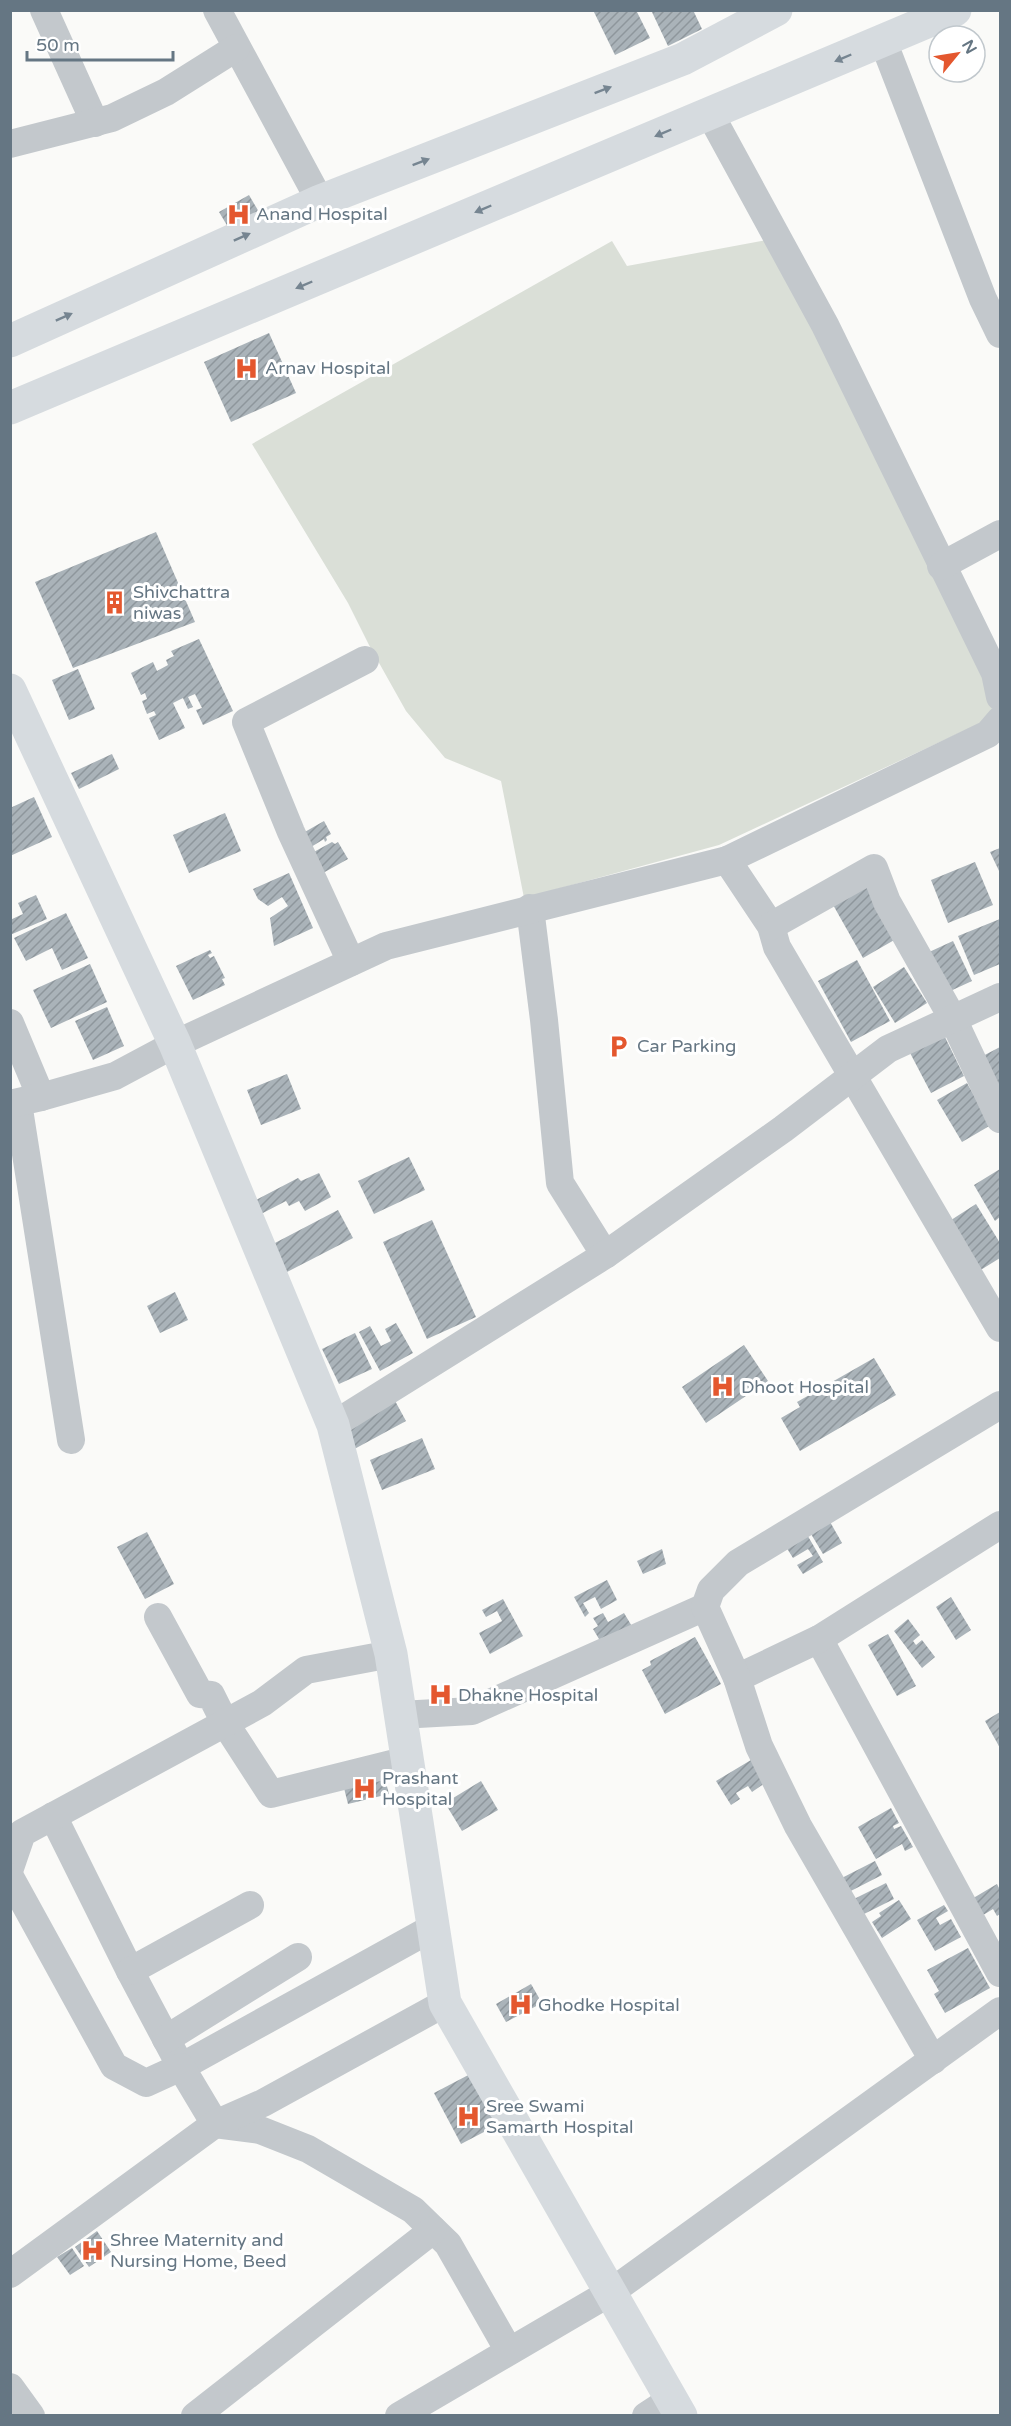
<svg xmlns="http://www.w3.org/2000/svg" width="1011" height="2426" viewBox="0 0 1011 2426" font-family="'Varela Round',sans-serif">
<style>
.pitch{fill:#dadfd7}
.building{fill:url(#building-hatch)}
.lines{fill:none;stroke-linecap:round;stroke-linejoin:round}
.minor{stroke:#c3c8cc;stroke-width:28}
.major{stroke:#d6dbdf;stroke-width:33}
.oneway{fill:#768591}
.labels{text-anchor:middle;stroke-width:6;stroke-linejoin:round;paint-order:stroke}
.poi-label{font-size:18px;fill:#657683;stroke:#fff;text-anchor:start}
</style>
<defs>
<pattern id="building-hatch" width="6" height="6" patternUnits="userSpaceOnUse" patternTransform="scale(1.5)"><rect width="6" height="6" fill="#aab3b9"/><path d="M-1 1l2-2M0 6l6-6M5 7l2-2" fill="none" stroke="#8e969c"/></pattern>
</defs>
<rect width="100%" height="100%" fill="#fafaf8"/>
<polygon class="pitch" points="772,239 995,704 985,721 719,845 524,898 501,781 445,758 406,711 369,645 348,603 252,444 612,241 627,266"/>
<g class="building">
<polygon points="593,10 636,10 650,38 615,55"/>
<polygon points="651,10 693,10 702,29 668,46"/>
<polygon points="249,195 263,219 234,237 219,212"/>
<polygon points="269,333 296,393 231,422 204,362"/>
<polygon points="156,532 195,622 73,668 35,582"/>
<polygon points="199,639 233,711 203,725 196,710 202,708 195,694 188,697 193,707 188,709 183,698 173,703 185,728 159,740 149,718 156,715 154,711 147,714 142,701 147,699 145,693 141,695 131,673 153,662 157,671 168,665 166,660 174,656 171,651"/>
<polygon points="78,669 95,709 69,720 52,680"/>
<polygon points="112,754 119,769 79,789 71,773"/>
<polygon points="34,797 52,837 10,856 10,808"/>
<polygon points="225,813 241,851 189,873 173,835"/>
<polygon points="324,821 331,834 326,837 327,840 325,842 324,839 311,847 303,833"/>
<polygon points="332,842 335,844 338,842 348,859 323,873 312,853"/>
<polygon points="1000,848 1000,873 990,852"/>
<polygon points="975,862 993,905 948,923 931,880"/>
<polygon points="289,873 313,928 274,946 270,918 288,906 282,897 268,906 258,899 253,889"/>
<polygon points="865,884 896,939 863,958 832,903"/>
<polygon points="36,895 47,919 10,935 10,920 23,914 18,903"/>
<polygon points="66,913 88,958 62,970 52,948 26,961 14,938"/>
<polygon points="1000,919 1000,964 974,975 958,936"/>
<polygon points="953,941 972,981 946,993 927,953"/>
<polygon points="210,950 212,953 208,955 210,958 214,956 225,978 222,979 225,985 193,1000 176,966"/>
<polygon points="857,960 890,1021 851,1042 818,981"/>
<polygon points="90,964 107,1002 51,1028 33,990"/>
<polygon points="904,967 927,1003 895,1023 873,987"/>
<polygon points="107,1007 124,1046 93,1060 75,1021"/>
<polygon points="943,1033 964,1076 931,1093 909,1051"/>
<polygon points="1000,1047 1000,1098 979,1058"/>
<polygon points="287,1074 301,1109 261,1125 247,1090"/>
<polygon points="967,1083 991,1125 962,1142 937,1100"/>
<polygon points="409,1157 425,1190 374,1214 358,1181"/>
<polygon points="1000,1169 1000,1217 995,1221 974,1185"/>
<polygon points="319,1173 331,1197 305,1211 299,1201 289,1206 286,1201 261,1214 254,1201 298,1178 301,1181"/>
<polygon points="976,1204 1000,1243 1000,1258 979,1271 948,1222"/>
<polygon points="338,1210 353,1238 287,1272 273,1244"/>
<polygon points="432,1220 476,1317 427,1339 383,1242"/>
<polygon points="175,1292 188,1320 160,1333 147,1306"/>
<polygon points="396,1323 413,1353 380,1371 359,1332 370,1326 381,1346 391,1341 385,1329"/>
<polygon points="355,1333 372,1369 339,1384 322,1349"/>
<polygon points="744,1345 768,1381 706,1423 682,1387"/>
<polygon points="874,1358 896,1395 800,1451 781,1418 800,1407 797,1402"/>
<polygon points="394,1399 406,1421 347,1453 335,1431"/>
<polygon points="422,1438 435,1469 382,1490 370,1460"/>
<polygon points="829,1520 842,1543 823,1554 805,1524"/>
<polygon points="802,1526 823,1562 803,1574 797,1565 813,1556 808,1549 793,1558 781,1539"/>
<polygon points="147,1532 174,1584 145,1599 117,1547"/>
<polygon points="662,1549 666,1564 643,1574 637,1561"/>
<polygon points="607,1580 617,1600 601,1609 595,1597 583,1603 589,1613 585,1617 574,1597"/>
<polygon points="951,1597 971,1630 956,1640 936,1607"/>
<polygon points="503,1599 523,1636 490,1654 479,1633 502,1621 497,1611 486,1617 482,1610"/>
<polygon points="603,1613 608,1622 624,1613 633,1628 602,1644 593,1629 598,1626 593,1618"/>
<polygon points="908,1619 920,1635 913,1641 916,1645 922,1640 935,1657 922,1668 894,1631"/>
<polygon points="888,1634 916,1686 897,1696 868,1645"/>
<polygon points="695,1637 721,1684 665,1714 642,1670 651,1665 650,1661"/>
<polygon points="1000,1712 1000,1748 985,1721"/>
<polygon points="751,1760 765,1783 752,1792 748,1786 736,1793 740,1799 731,1805 716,1781"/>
<polygon points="384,1775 389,1794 348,1804 343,1784"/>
<polygon points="481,1781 498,1810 462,1831 445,1803"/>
<polygon points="891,1808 899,1823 893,1826 894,1829 901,1826 913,1847 905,1851 902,1844 876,1859 858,1827"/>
<polygon points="875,1861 882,1875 841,1896 834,1882"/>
<polygon points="886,1883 894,1899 858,1917 850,1901"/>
<polygon points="997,1884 1000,1890 1000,1914 997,1916 993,1909 975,1920 965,1903"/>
<polygon points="899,1900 911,1919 882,1938 872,1922 881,1916 879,1913"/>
<polygon points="944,1905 948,1911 936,1918 940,1925 951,1919 961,1937 935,1951 917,1920"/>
<polygon points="968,1948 990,1988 945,2013 934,1994 939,1991 927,1970"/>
<polygon points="531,1984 542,2003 506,2022 496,2004"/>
<polygon points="476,2071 503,2122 461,2144 434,2093"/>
<polygon points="97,2231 111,2252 89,2267 75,2247"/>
<polygon points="72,2248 84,2266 70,2275 57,2257"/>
</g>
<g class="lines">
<g class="minor">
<polyline points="44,10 95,123"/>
<polyline points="217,10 320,201"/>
<polyline points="883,41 983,299 1000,334"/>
<polyline points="710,114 825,325 995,673 1000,697"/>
<polyline points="10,144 112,118 166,92 236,48"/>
<polyline points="941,566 1000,534"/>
<polyline points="727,860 771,926 777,947 1000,1328"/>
<polyline points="530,908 544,1020 560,1183 605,1255"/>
<polyline points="771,926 874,868 887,902 953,1019 1000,1119"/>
<polyline points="351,962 291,832 246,722 365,660"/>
<polyline points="10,1023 41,1097"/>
<polyline points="18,1103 71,1440"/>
<polyline points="10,1104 41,1097 115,1076 175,1044 386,946 727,860 988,734 1000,720"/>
<polyline points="333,1425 605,1255 783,1129 888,1049 1000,997"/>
<polyline points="158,1617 200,1694 211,1695 225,1723 271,1794 407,1760"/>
<polyline points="819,1639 1000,1973"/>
<polyline points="737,1678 819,1639 1000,1525"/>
<polyline points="400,1715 472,1711 705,1607"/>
<polyline points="53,1816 130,1971 181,2067 434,1927"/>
<polyline points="10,1868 22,1833 262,1703 306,1670 391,1654"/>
<polyline points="10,1877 114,2066 146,2083 181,2067 215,2124 260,2130 308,2149 413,2210 448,2244 509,2351"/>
<polyline points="130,1971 250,1905"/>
<polyline points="166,2039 298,1957"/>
<polyline points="933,2060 798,1826 759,1746 737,1678 705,1607 711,1590 738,1563 1000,1405"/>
<polyline points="10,2274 215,2124 263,2103 445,2003"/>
<polyline points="10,2387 31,2416"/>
<polyline points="195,2416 433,2230"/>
<polyline points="399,2416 611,2292 1000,2011"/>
<polyline points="646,2416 672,2399"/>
</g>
<g class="major">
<polyline points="10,341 320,201 683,59 776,10"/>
<polyline points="10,408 955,10"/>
<polyline points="10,690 175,1044 333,1425 391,1654 445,2003 681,2416"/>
</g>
</g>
<defs><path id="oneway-solid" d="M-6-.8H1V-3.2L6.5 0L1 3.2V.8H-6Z" transform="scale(1.5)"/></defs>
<g class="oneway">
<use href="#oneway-solid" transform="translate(843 58) rotate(157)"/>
<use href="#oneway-solid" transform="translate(603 90) rotate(-21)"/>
<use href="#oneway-solid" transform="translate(663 133) rotate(157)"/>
<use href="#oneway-solid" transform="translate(421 162) rotate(-21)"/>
<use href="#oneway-solid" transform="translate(483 209) rotate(157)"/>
<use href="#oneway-solid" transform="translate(242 237) rotate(-24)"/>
<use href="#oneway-solid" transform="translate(304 285) rotate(157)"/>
<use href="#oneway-solid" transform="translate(64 317) rotate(-24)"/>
</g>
<defs>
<symbol id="hospital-bare" viewBox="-9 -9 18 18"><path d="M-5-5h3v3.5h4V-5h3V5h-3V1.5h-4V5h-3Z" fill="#e4572e" stroke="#fff" stroke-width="2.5" paint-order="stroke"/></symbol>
<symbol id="building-bare" viewBox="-9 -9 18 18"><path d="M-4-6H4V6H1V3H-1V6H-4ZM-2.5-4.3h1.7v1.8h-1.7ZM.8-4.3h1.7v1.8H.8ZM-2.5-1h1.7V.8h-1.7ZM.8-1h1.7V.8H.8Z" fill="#e4572e" stroke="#fff" stroke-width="2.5" paint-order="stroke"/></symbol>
<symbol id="parking-bare" viewBox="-9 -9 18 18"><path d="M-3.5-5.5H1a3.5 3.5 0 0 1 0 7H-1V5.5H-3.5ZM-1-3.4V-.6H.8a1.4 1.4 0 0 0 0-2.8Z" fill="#e4572e" stroke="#fff" stroke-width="2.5" paint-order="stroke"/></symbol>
</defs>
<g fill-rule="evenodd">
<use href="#hospital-bare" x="222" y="198" width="33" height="33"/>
<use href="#hospital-bare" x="230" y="352" width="33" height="33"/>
<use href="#building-bare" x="98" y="586" width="33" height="33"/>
<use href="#parking-bare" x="602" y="1030" width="33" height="33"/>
<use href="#hospital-bare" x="706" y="1370" width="33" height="33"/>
<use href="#hospital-bare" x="424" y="1678" width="33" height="33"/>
<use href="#hospital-bare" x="348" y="1772" width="33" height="33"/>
<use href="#hospital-bare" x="504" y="1988" width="33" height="33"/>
<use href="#hospital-bare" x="452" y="2100" width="33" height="33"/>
<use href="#hospital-bare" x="76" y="2234" width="33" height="33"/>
</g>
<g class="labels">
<g class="poi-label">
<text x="256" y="220">Anand Hospital</text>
<text x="265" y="374">Arnav Hospital</text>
<text x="133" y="598">Shivchattra<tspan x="133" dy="21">niwas</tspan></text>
<text x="637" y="1052">Car Parking</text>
<text x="741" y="1393">Dhoot Hospital</text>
<text x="458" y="1701">Dhakne Hospital</text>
<text x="382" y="1784">Prashant<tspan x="382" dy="21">Hospital</tspan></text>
<text x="538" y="2011">Ghodke Hospital</text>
<text x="486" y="2112">Sree Swami<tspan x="486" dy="21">Samarth Hospital</tspan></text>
<text x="110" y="2246">Shree Maternity and<tspan x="110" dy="21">Nursing Home, Beed</tspan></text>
</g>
</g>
<rect width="1011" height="2426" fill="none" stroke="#657683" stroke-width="24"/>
<g transform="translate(957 54) rotate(60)"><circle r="28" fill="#ffffff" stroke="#c1c8cd" stroke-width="1.5"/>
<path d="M0-4.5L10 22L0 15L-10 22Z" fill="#e4572e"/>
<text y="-9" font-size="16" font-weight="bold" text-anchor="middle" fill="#657683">N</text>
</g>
<path d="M27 51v9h146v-9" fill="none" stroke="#657683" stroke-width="3"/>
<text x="36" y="51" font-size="18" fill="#657683" stroke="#ffffff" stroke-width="4.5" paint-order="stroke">50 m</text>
</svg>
